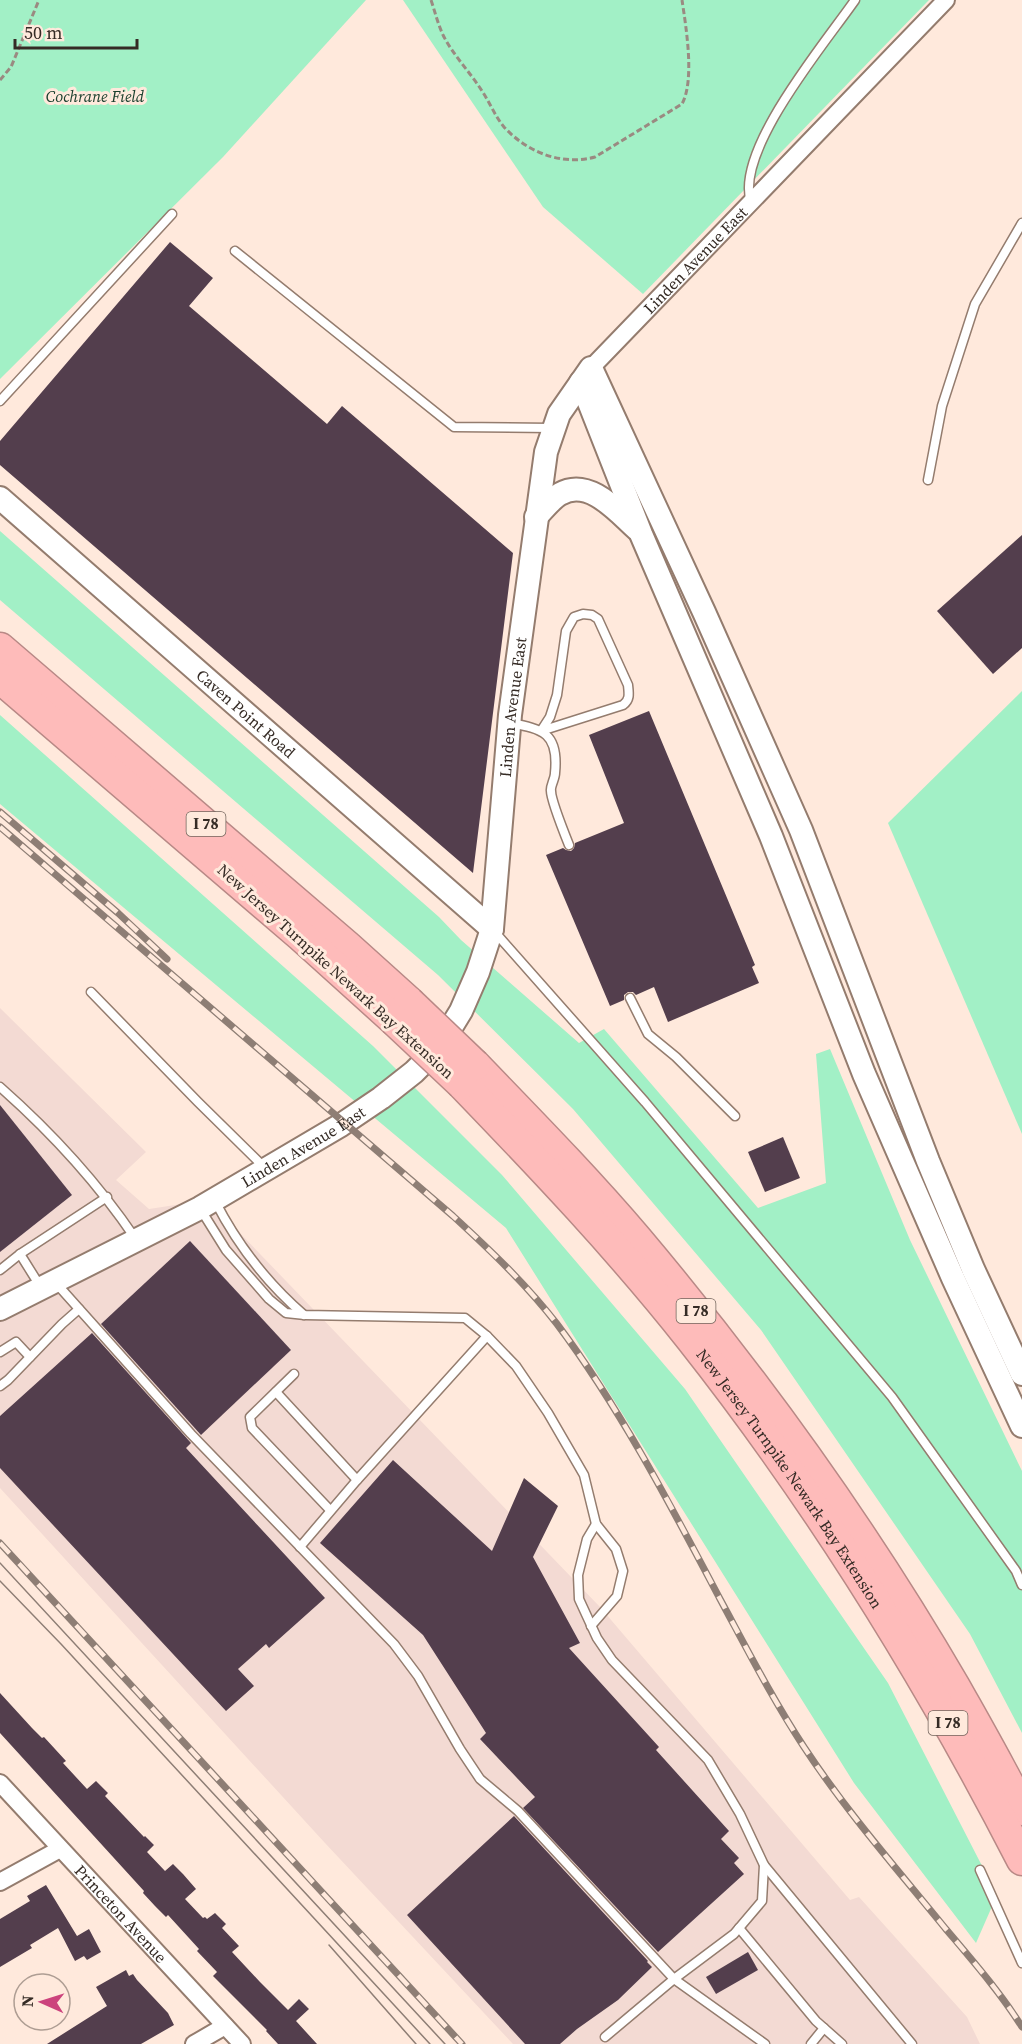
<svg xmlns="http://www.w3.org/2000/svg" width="1022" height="2044" viewBox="0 0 1022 2044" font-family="'Source Serif 4',serif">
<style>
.industrial{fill:#f3dad3}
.green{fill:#a2f0c6}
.building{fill:#533e4d}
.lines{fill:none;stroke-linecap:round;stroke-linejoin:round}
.lane-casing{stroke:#947c6e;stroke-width:11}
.street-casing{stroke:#947c6e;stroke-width:20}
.secondary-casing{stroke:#947c6e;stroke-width:26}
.highway-casing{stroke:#b88986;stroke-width:33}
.path{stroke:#9a8a81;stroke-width:3;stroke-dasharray:6 3;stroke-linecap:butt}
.lane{stroke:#fff;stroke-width:8}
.street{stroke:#fff;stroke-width:16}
.secondary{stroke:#fff;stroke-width:22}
.highway{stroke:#febbba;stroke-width:30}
.tram{stroke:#8e7e75;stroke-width:1.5}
.rail-casing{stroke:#8e7e75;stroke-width:7}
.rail{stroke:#ffe9dc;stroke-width:4.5;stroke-dasharray:14;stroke-linecap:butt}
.highway-bridge-casing{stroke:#b88986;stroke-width:33;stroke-linecap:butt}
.highway-bridge{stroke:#febbba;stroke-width:30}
.labels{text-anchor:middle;stroke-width:6;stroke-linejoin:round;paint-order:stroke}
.shield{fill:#ffe9dc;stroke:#72645c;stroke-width:1.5}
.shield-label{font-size:15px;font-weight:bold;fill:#352b25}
.park-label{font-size:16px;font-style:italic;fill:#1b402e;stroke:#ffe9dc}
.street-label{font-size:16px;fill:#352b25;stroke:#ffe9dc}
</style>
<rect width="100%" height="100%" fill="#ffe9dc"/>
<polygon class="industrial" points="0,1008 146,1152 116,1180 149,1209 208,1200 600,1607 850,1900 859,1897 967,2017 980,2044 513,2044 325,1843 0,1488"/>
<g class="green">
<polygon points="0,0 366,0 223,157 0,379"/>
<polygon points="403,0 929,0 643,294 543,207"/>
<polygon points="0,531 439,917 461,940 579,1043 604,1029 758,1208 826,1183 816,1054 830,1049 910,1240 1022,1471 1022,1733 970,1634 761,1330 573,1109 438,975 0,600"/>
<polygon points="1022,691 1022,1134 888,823"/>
<polygon points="0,715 373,1046 502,1175 685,1389 888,1683 997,1895 976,1943 854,1783 506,1228 0,804"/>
</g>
<g class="building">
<polygon points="170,242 213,278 189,306 327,424 342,406 513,553 473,873 0,465 0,441"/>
<polygon points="1022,535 1022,648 993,674 937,611"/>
<polygon points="649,711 755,965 752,967 759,983 668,1022 654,987 636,995 633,992 628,992 624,995 624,1000 610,1006 546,855 563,848 566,850 571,851 574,848 575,843 624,823 589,735"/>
<polygon points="0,1105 72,1195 0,1252"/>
<polygon points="783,1137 800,1178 765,1192 748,1152"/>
<polygon points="190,1241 291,1350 201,1435 101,1324"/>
<polygon points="92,1333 191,1443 186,1448 325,1598 269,1648 266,1644 238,1669 254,1686 226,1711 0,1468 0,1416"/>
<polygon points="393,1460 492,1551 524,1478 558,1506 533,1557 580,1643 569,1648 659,1747 656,1750 729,1831 721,1839 739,1858 734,1863 744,1874 658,1952 523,1808 535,1797 480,1739 486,1733 423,1635 320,1543"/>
<polygon points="0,1693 32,1728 42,1738 44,1737 66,1761 63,1763 87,1789 96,1781 108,1793 105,1796 144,1837 145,1836 154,1845 147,1852 165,1871 173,1864 183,1874 196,1889 185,1899 203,1918 205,1917 207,1919 215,1913 226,1924 222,1928 239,1946 232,1952 260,1982 288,2010 299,1999 309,2009 296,2021 317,2044 278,2044 266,2031 267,2030 213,1976 217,1972 197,1951 199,1949 168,1915 166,1917 155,1906 143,1893 144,1891 0,1733"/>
<polygon points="514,1816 648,1961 647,1962 652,1967 618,2000 577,2029 560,2044 525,2044 407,1915"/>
<polygon points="46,1885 77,1936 89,1929 101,1952 87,1960 84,1956 75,1961 58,1928 30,1945 32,1948 0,1967 0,1919 30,1901 27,1896"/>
<polygon points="748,1952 758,1970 716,1994 706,1977"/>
<polygon points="126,1970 129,1976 133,1974 137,1980 168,2013 174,2025 141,2044 47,2044 107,2006 96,1987"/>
</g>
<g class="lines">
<defs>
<g id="lane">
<path d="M 751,202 C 734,151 826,42 855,0"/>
<polyline points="235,251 454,427 552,428"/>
<polyline points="0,401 172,214"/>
<polyline points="928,480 942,406 975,304 1022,223"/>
<path d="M 583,614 L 592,615 L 598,619 L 628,685 C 629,694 630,700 623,705 L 541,731 L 550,717 L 557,695 L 566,631 L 574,617 Z"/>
<path d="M 510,723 C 543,729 559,733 555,773 C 555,779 550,786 551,791 C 551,800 565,835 569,845"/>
<polyline points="493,930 645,1102 892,1397 1016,1571 1022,1585"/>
<polyline points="91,992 198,1102 265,1168"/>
<polyline points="630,998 648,1034 676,1057 735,1116"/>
<path d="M 0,1087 C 51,1132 97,1182 135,1238"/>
<path d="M 215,1201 C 237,1244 267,1283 304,1315"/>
<polyline points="201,1210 226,1250 269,1299 286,1313 305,1315 465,1318 487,1336 516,1366 548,1413 584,1475 596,1524 616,1549 623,1571 617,1596 591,1626"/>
<polyline points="20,1254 40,1286"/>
<polyline points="0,1270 20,1254 107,1197"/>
<polyline points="55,1282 191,1434 394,1644 418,1676 460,1749 480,1779 518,1811 674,1979 605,2037"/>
<polyline points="0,1352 16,1342 30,1357"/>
<polyline points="294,1374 250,1417 252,1428 330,1510"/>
<polyline points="0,1386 8,1380 62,1324 79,1309"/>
<polyline points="276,1392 357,1480"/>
<polyline points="596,1524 587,1539 578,1575 579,1599 597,1638 612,1660 708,1760 740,1814 764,1865 762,1901 734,1934 674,1979 765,2044"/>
<polyline points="300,1547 357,1480 487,1336"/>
<polyline points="764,1865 912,2044"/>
<polyline points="980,1870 1022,1963"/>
<polyline points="739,1928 816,2021 842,2044"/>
<polyline points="811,2044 824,2028"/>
</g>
<g id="street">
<path id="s1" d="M 591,368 L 946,0"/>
<path id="s2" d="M 0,1783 L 242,2044"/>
<polyline points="0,1882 60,1849"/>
<polyline points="194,2044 225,2026"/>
</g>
<g id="secondary">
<polyline points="581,382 641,534 771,836 864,1074 953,1278 1022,1426"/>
<path id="s3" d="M 0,498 L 492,929"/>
<path d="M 536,517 C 543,510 551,499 560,494 C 589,477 618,512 637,529"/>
<path id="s4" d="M 0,1309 L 200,1208 L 341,1125 L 381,1098 L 414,1072 L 439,1047 L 461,1011 L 478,972 L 492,929 L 510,715 L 546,452 L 559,414 L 591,368 L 704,612 L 801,830 L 928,1161 L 973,1269 L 1022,1374"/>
</g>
<g id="highway">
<polyline points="0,648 348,947 409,1002"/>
<polyline points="0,678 301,936 394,1020"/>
<path d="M 475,1065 C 530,1122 586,1179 637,1239 C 755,1379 863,1529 955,1687 C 978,1728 1001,1768 1022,1810"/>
<path id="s5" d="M 462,1084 C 541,1166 620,1249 691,1339 C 819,1501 928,1677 1022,1860"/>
</g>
</defs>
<use href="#lane" class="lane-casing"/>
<use href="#street" class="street-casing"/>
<use href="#secondary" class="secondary-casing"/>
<use href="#highway" class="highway-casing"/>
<g class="path">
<path d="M 431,0 C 435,12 438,24 443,35 C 453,55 470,72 482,91 C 490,103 495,116 504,127 C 527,152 561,166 595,157 L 682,104 C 695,80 686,27 682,0"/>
<polyline points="0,80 11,67 39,0"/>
</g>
<use href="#lane" class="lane"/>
<use href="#street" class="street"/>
<use href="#secondary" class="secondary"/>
<use href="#highway" class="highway"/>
<g class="tram">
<polyline points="0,1563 445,2044"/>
<polyline points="0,1581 61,1644 430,2044"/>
<polyline points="329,1945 416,2044"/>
</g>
<defs>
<g id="rail">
<polyline points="0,812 118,913 167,959"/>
<path d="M 0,827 L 453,1216 C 490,1250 526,1284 557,1324 C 620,1408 671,1506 720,1599 C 747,1649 773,1700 804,1747 C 846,1811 897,1869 945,1928 C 972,1960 1000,1992 1022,2027"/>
<polyline points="0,1543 462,2044"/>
</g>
</defs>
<use href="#rail" class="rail-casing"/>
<use href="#rail" class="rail"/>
<defs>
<g id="highway-bridge">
<polyline points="409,1002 475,1065"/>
<polyline points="394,1020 462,1084"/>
</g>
</defs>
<use href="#highway-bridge" class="highway-bridge-casing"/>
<use href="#highway-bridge" class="highway-bridge"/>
</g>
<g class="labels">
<g class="shield">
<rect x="186.5" y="812" width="39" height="24" rx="4.5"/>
<rect x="676.5" y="1299" width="39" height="24" rx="4.5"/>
<rect x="928.5" y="1711" width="39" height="24" rx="4.5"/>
</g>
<g class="shield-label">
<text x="206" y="829">I 78</text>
<text x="696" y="1316">I 78</text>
<text x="948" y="1728">I 78</text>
</g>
<g class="park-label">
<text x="95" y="102">Cochrane Field</text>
</g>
<g class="street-label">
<text dy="6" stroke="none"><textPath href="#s1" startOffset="150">Linden Avenue East</textPath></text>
<text dy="6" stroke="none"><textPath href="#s4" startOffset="866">Linden Avenue East</textPath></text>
<text dy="6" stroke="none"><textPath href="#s3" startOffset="327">Caven Point Road</textPath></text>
<text transform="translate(336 971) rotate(42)" y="6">New Jersey Turnpike Newark Bay Extension</text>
<text dy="6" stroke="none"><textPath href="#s4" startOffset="344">Linden Avenue East</textPath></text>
<text dy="6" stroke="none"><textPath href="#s5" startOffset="514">New Jersey Turnpike Newark Bay Extension</textPath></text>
<text dy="6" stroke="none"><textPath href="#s2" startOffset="178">Princeton Avenue</textPath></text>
</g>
</g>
<g transform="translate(42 2002) rotate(273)"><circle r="28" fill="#ffe9dc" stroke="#ae9d93" stroke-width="1.5"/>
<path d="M0-4.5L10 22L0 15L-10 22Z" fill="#cc427c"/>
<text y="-9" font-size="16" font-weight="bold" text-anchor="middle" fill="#352b25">N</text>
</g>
<path d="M15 39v9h122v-9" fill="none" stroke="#352b25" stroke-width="3"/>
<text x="24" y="39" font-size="18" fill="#352b25" stroke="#ffe9dc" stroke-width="4.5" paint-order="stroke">50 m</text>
</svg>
